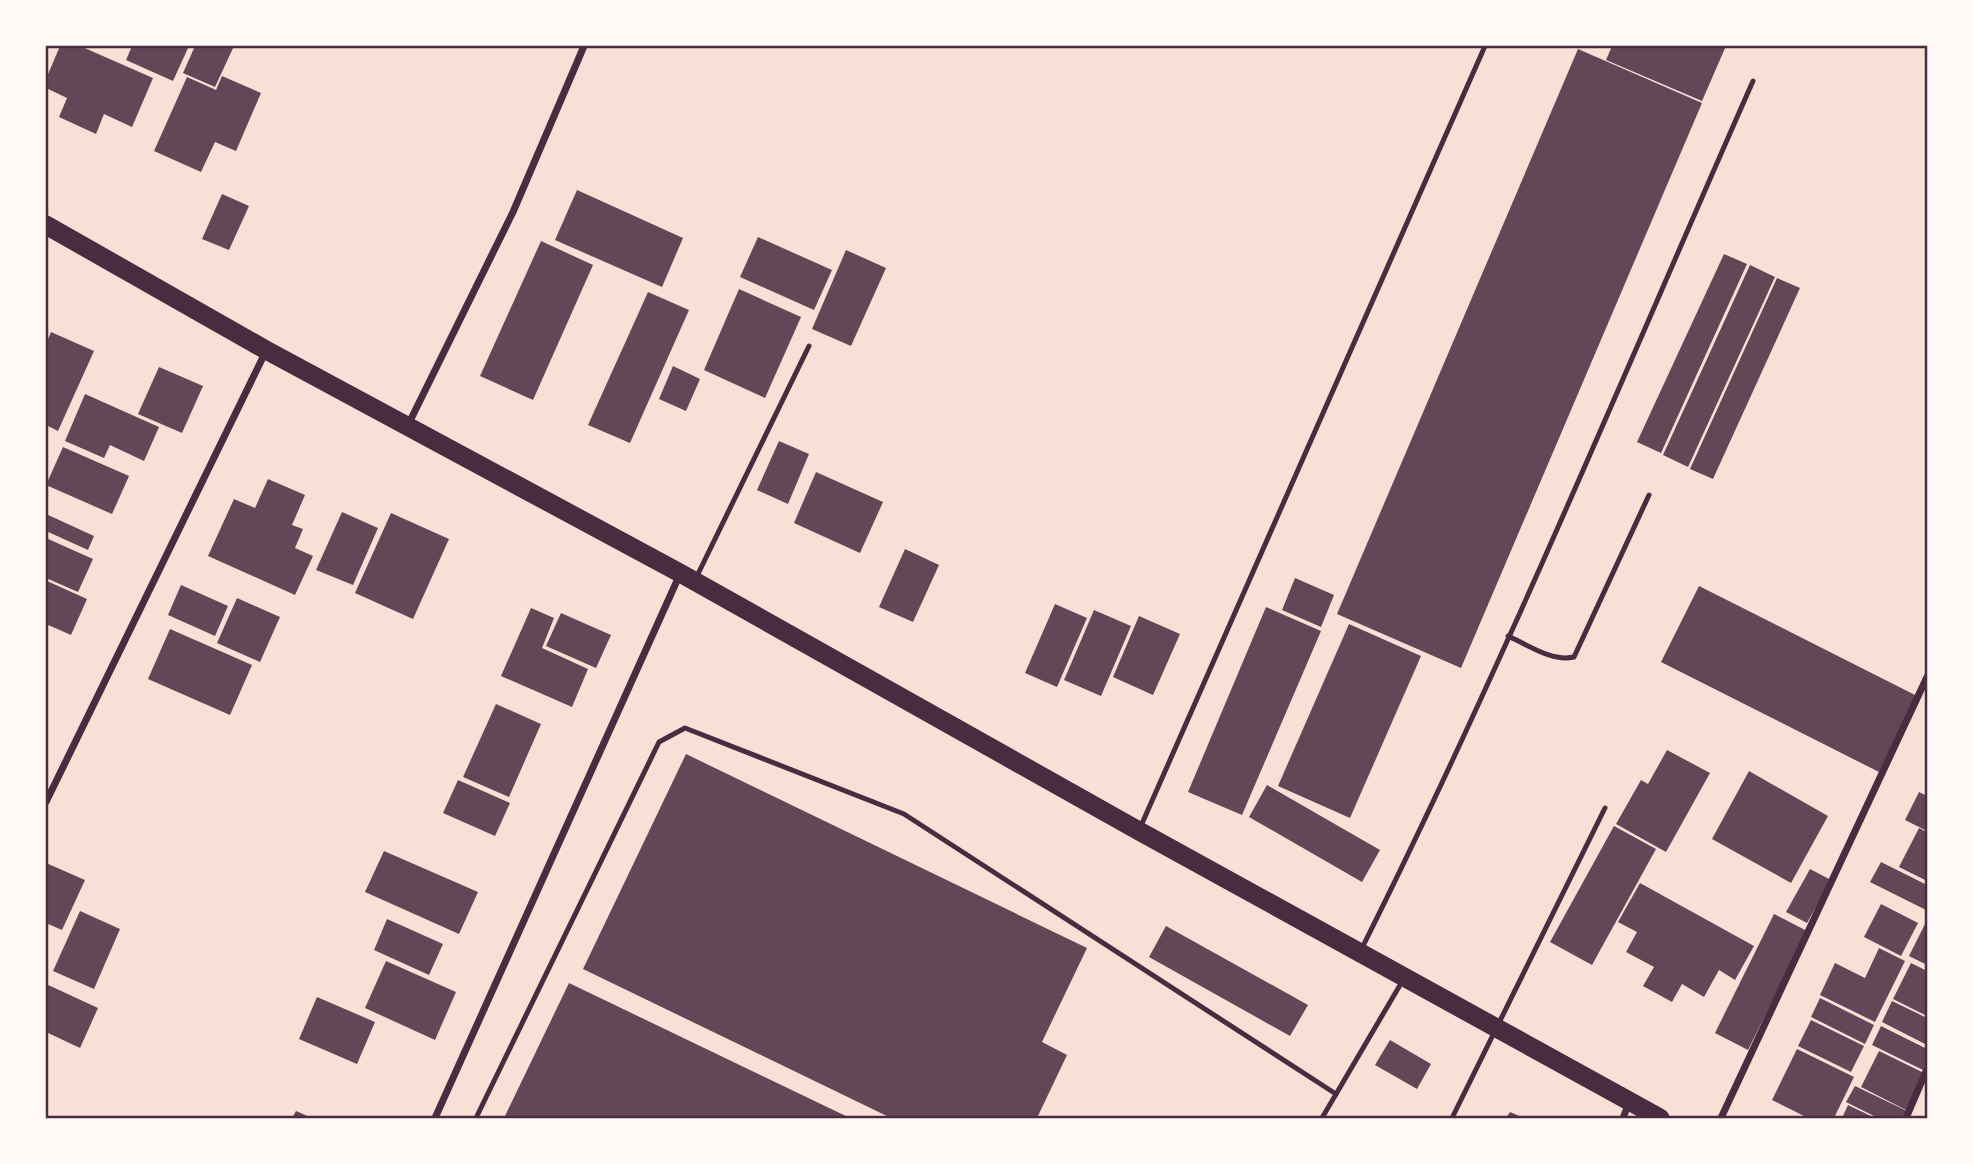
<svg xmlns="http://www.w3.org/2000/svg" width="1973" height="1164" viewBox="0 0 1973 1164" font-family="'Asap Condensed',sans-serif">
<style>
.building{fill:#644757}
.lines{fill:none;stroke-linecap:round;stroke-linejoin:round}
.service{stroke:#4a2c40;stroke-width:5}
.minor{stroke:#4a2c40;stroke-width:7}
.trunk{stroke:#4a2c40;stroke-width:19}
.neatline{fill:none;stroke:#4a2c40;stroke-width:2.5}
</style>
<rect width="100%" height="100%" fill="#f7e1d7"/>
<g class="building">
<polygon points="60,46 80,46 153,78 132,127 104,114 96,134 59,117 67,98 46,88 46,79"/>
<polygon points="132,46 189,46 173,81 126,60"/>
<polygon points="195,46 234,46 215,87 183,73"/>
<polygon points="1612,46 1726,46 1702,101 1606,60"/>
<polygon points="1578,49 1702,103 1461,668 1337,614"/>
<polygon points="222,76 261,93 236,151 215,142 201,172 154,151 187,77 216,90"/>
<polygon points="577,190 683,238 662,287 555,240"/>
<polygon points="222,194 249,206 229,250 202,239"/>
<polygon points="758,237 832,270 814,310 740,277"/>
<polygon points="541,241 593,265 533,400 480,376"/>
<polygon points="846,250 886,268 851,346 812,329"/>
<polygon points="1724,254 1747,264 1661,453 1637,442"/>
<polygon points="1750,265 1775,277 1688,467 1663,455"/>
<polygon points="1777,278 1800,288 1713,479 1690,469"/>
<polygon points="739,289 801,317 765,398 704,370"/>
<polygon points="648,292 689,310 630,443 588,425"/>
<polygon points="51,332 94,351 58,431 46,425 46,344"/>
<polygon points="673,366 700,379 686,411 659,399"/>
<polygon points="159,367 203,386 182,433 138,414"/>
<polygon points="85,394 159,427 144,461 110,445 104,458 65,441"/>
<polygon points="779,441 809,454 788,504 757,490"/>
<polygon points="63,447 129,476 112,514 46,485"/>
<polygon points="816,472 883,502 860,553 794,523"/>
<polygon points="268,479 305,495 292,525 303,529 295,548 313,556 295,595 208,556 234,499 255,508"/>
<polygon points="342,512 378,528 353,585 316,570"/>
<polygon points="391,513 449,539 413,619 355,593"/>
<polygon points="46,514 94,536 88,550 46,531"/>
<polygon points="46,538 93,559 78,592 46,578"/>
<polygon points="905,549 939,565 913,622 879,607"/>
<polygon points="1295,578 1334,595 1321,627 1282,610"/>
<polygon points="47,581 87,599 71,635 46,624"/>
<polygon points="181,585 228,606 215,636 168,615"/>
<polygon points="1699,586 1917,696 1879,772 1661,662"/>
<polygon points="237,598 280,617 260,662 217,643"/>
<polygon points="1055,604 1087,618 1057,687 1025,673"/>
<polygon points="1266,607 1321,631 1242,815 1188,792"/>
<polygon points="531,608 554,618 542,648 588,669 572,707 501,676"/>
<polygon points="1094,610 1131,626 1101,696 1064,680"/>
<polygon points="561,613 611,635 596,668 546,646"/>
<polygon points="1139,616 1180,634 1153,695 1113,677"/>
<polygon points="1349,624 1421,656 1350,818 1278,786"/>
<polygon points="170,629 252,665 230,715 148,679"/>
<polygon points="496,704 541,724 509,797 463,777"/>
<polygon points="1667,750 1710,773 1666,852 1616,824 1641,780 1648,784"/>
<polygon points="686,754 1087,948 1042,1042 1067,1055 1037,1118 891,1118 583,969"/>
<polygon points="1749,771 1828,816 1791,883 1712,839"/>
<polygon points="458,780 510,803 495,836 443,813"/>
<polygon points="1267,785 1380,850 1362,882 1249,817"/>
<polygon points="1919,792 1927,796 1927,831 1905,820"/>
<polygon points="1614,826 1656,849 1592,965 1550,942"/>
<polygon points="1919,828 1927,832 1927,881 1899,867"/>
<polygon points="384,851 478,892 459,934 365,892"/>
<polygon points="1881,862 1927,885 1926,910 1870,882"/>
<polygon points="46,863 85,880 62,930 46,923"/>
<polygon points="1810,869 1831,880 1807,923 1786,912"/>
<polygon points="1640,883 1754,946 1735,980 1719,970 1704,997 1682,984 1672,1002 1643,986 1654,967 1626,952 1637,932 1618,922"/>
<polygon points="1881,904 1918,923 1901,956 1864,937"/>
<polygon points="80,911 120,929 94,989 53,971"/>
<polygon points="1774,914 1807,931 1748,1050 1715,1033"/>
<polygon points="387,919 443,944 429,975 374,950"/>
<polygon points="1925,924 1927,925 1927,965 1909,956"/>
<polygon points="1166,926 1308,1005 1290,1036 1149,957"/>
<polygon points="1879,948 1905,961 1875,1022 1820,995 1835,963 1865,978"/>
<polygon points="386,961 456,992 435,1040 365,1008"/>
<polygon points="1911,963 1927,971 1927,1016 1893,999"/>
<polygon points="569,983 850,1118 504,1118"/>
<polygon points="46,984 98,1008 80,1048 46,1032"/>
<polygon points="317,997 375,1022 357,1064 299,1039"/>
<polygon points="1820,998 1874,1025 1865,1044 1811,1017"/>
<polygon points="1892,1001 1927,1018 1927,1045 1882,1022"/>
<polygon points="1811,1020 1864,1046 1851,1072 1798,1046"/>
<polygon points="1881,1026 1927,1049 1927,1060 1923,1070 1872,1045"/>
<polygon points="1390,1040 1431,1064 1417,1089 1375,1065"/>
<polygon points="1797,1049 1854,1077 1834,1118 1808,1118 1772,1100"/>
<polygon points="1879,1051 1924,1073 1906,1110 1861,1087"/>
<polygon points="1855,1086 1907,1111 1903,1118 1878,1118 1846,1102"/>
<polygon points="1848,1105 1875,1118 1842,1118"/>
<polygon points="296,1111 312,1118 292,1118"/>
<polygon points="1510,1112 1524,1118 1506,1118"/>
</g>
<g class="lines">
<g class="service">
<polyline points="697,576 809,346"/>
<path d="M 1508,636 C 1528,645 1552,662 1574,657 L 1649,495"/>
<polyline points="1140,828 1485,46"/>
<path d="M 1361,950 C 1503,666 1625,371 1753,81"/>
<polyline points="476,1118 659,742 685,728 904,814 1336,1094"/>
<polyline points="1322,1118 1403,980"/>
<polyline points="1452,1118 1605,808"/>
</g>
<g class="minor">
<polyline points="409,423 513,212 584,46"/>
<polyline points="46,802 265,353"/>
<polyline points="435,1118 680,574"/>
<polyline points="1623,1118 1629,1103"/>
<polyline points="1721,1118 1927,677"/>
<polyline points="1906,1118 1927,1069"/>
</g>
<polyline class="trunk" points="46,225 266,350 680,573 1139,831 1660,1118"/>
</g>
<rect width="1973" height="1164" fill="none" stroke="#fffaf5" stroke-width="94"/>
<rect x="47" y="47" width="1879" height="1070" class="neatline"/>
</svg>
